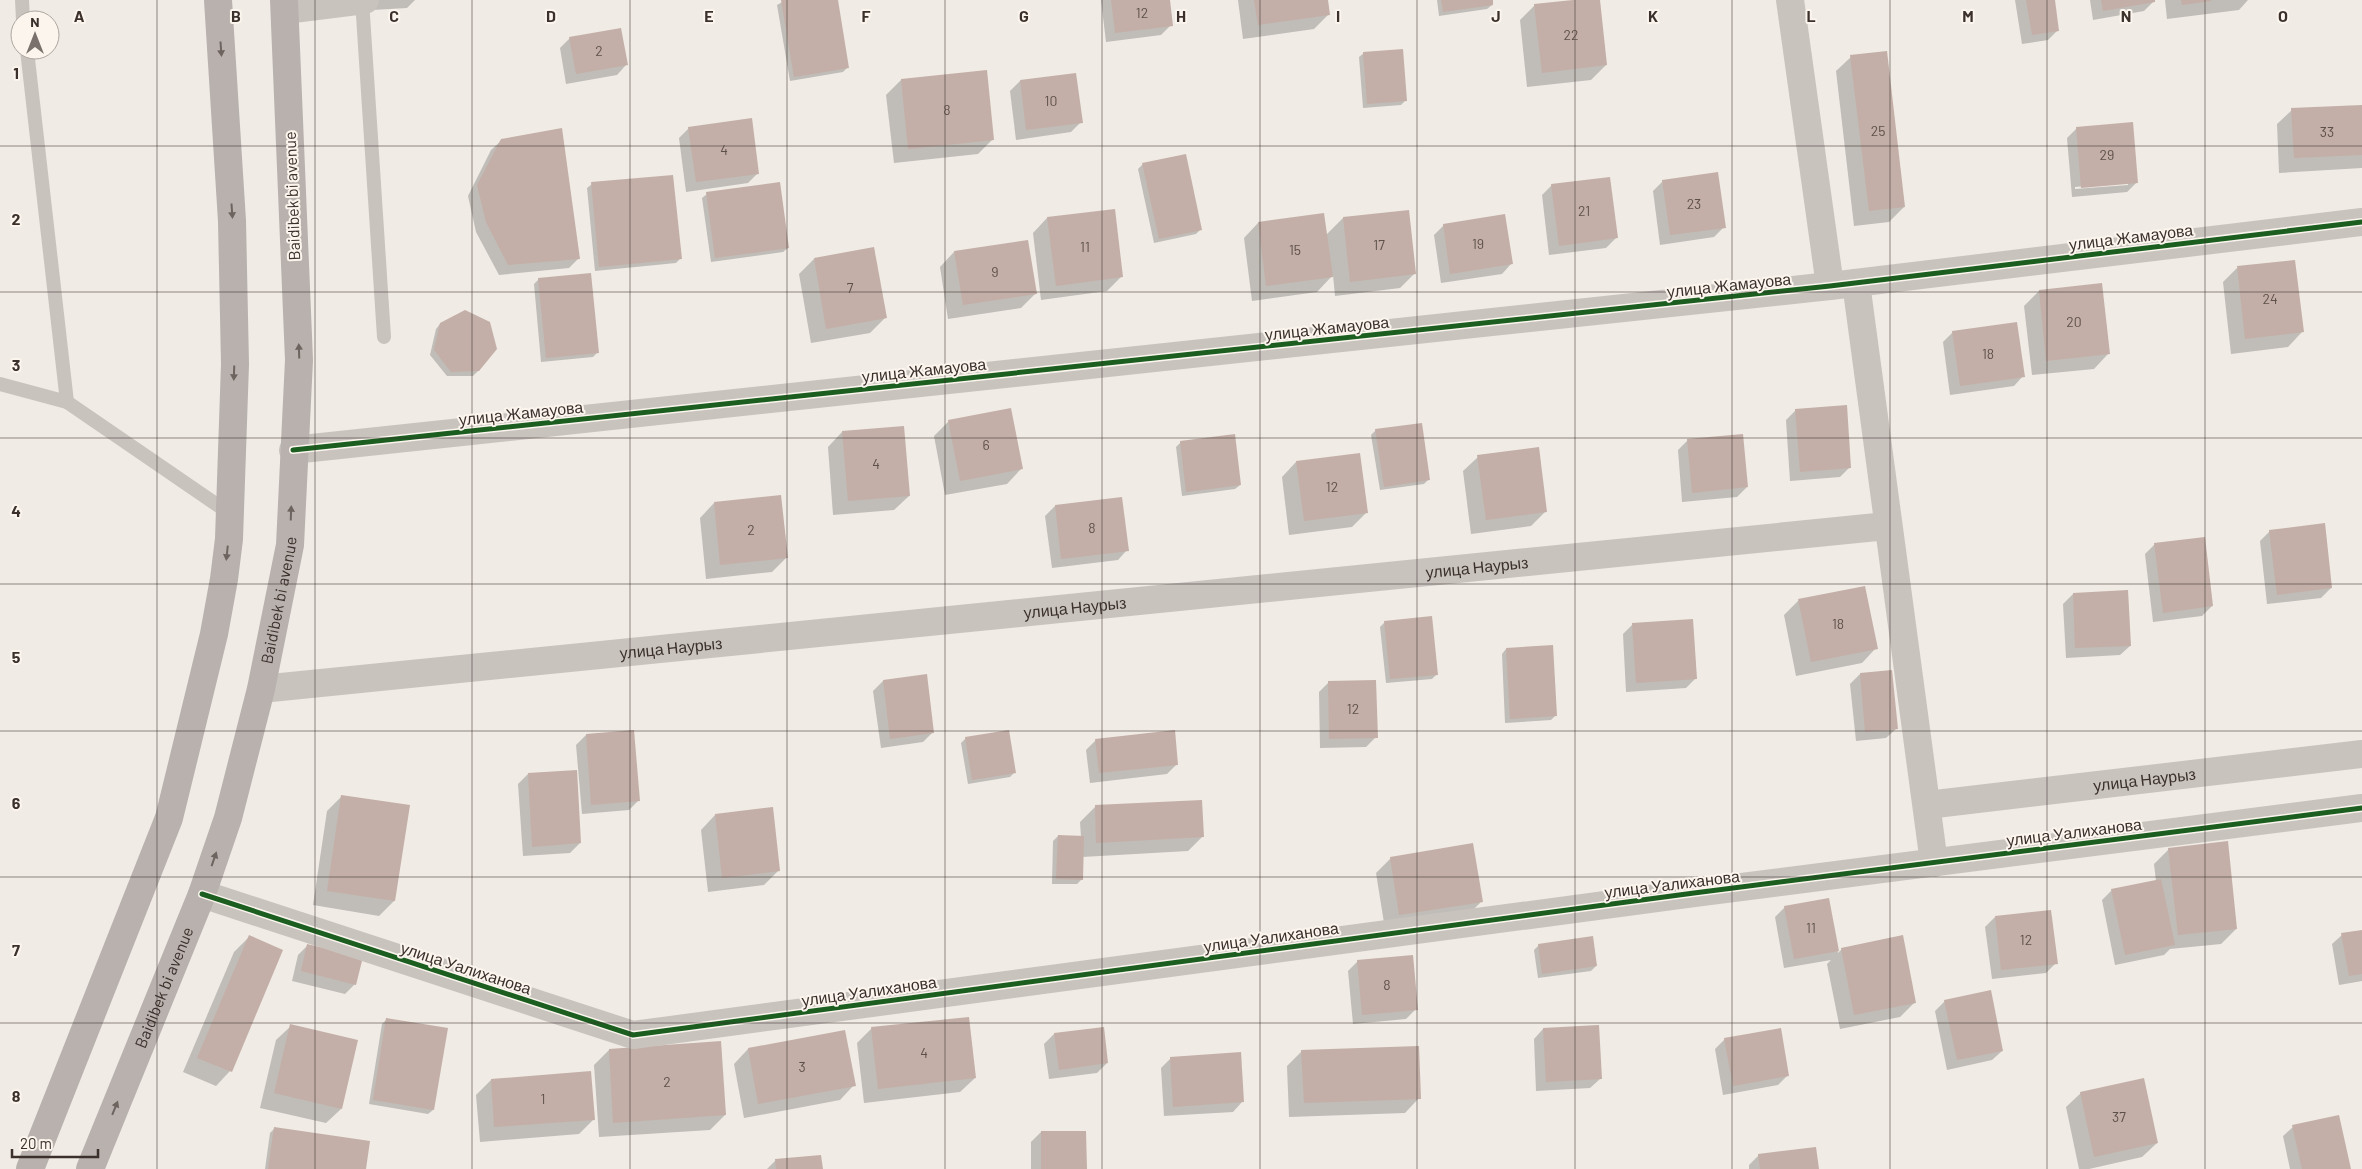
<svg xmlns="http://www.w3.org/2000/svg" width="2362" height="1169" viewBox="0 0 2362 1169" font-family="Barlow,sans-serif">
<style>
.shadow{fill:#0003;fill-rule:evenodd}
.building{fill:#c3afa7}
.lines{fill:none;stroke-linecap:round;stroke-linejoin:round}
.lane{stroke:#c9c3be;stroke-width:14}
.street{stroke:#c9c3be;stroke-width:28}
.primary{stroke:#b8b1ad;stroke-width:28}
.cycleway-casing{stroke:#fbf5ee;stroke-width:8}
.cycleway{stroke:#1b5e20;stroke-width:5}
.oneway{fill:#6d645f}
.grid{fill:none;stroke:#3b302b;stroke-width:1;stroke-opacity:0.55}
.labels{text-anchor:middle;stroke-width:4;stroke-linejoin:round;paint-order:stroke}
.number-label{font-size:14px;fill:#5d504a}
.street-label{font-size:16px;fill:#3b302b;stroke:#fbf5ee}
.grid-label{font-size:16px;text-anchor:middle;font-weight:bold;fill:#3b302b;stroke:#fbf5ee;stroke-width:4;stroke-linejoin:round;paint-order:stroke}
</style>
<rect width="100%" height="100%" fill="#f0ebe5"/>
<g class="shadow">
<polygon points="371,0 415,0 407,8 372,10"/>
<polygon points="836,0 848,67 843,72 790,81 777,5 786,0"/>
<polygon points="1101,0 1168,0 1171,25 1161,35 1106,42"/>
<polygon points="1238,0 1327,0 1329,14 1314,29 1243,39"/>
<polygon points="1437,0 1491,0 1492,5 1487,9 1439,16"/>
<polygon points="1585,0 1599,0 1606,65 1591,80 1527,87 1520,20 1535,5"/>
<polygon points="2015,0 2053,0 2058,30 2048,40 2022,44"/>
<polygon points="2090,0 2154,0 2154,1 2144,11 2093,20"/>
<polygon points="2165,0 2248,0 2239,10 2167,19"/>
<polygon points="570,38 626,65 617,75 566,84 560,48"/>
<polygon points="1364,53 1406,100 1401,105 1363,108 1359,57"/>
<polygon points="1851,57 1904,207 1889,222 1854,226 1836,71"/>
<polygon points="901,80 993,139 978,154 894,163 886,95"/>
<polygon points="1020,81 1081,122 1071,132 1016,140 1010,91"/>
<polygon points="2362,106 2362,168 2279,173 2277,124 2292,110"/>
<polygon points="689,128 758,173 748,183 686,192 679,138"/>
<path d="M 2077,128 L 2137,182 L 2127,192 L 2072,197 L 2067,138 ZM 2128,182 L 2128,185 L 2075,189 L 2075,187 Z"/>
<polygon points="502,140 579,258 569,268 499,275 476,232 468,196 491,150"/>
<polygon points="1143,164 1201,229 1196,234 1154,243 1138,169"/>
<polygon points="1663,181 1724,227 1714,237 1660,245 1653,191"/>
<polygon points="592,184 680,259 676,263 595,271 587,188"/>
<polygon points="1552,185 1616,238 1606,248 1549,255 1542,195"/>
<polygon points="707,194 788,248 783,252 711,262 702,198"/>
<polygon points="1408,211 1415,273 1400,288 1335,296 1333,275 1317,292 1252,301 1244,238 1258,223 1326,235 1343,218"/>
<polygon points="1047,218 1122,276 1107,291 1041,300 1033,233"/>
<polygon points="1444,225 1511,264 1502,274 1441,283 1434,235"/>
<polygon points="954,252 1036,293 1021,308 948,319 940,267"/>
<polygon points="814,259 885,318 870,333 811,343 799,274"/>
<polygon points="2237,268 2302,332 2288,347 2231,354 2223,282"/>
<polygon points="539,279 597,353 593,357 541,362 534,284"/>
<polygon points="2101,284 2108,354 2094,369 2032,375 2024,306 2039,291"/>
<polygon points="440,324 478,371 473,376 447,376 430,355 436,329"/>
<polygon points="1953,332 2023,376 2014,386 1950,395 1943,342"/>
<polygon points="1796,410 1850,467 1840,477 1790,481 1786,420"/>
<polygon points="949,421 1021,469 1007,484 945,495 934,436"/>
<polygon points="1376,430 1429,479 1424,484 1380,490 1371,435"/>
<polygon points="842,432 909,496 894,510 833,515 828,447"/>
<polygon points="1688,440 1747,487 1737,497 1682,502 1678,450"/>
<polygon points="1181,442 1240,485 1235,489 1182,496 1176,447"/>
<polygon points="1478,457 1546,511 1531,526 1471,534 1463,471"/>
<polygon points="1296,462 1367,512 1352,527 1289,535 1282,477"/>
<polygon points="714,503 786,558 772,572 706,579 700,518"/>
<polygon points="1055,506 1127,550 1118,560 1052,568 1045,516"/>
<polygon points="2270,531 2331,588 2321,598 2267,604 2260,541"/>
<polygon points="2155,544 2212,606 2202,616 2153,622 2145,554"/>
<polygon points="2073,594 2130,646 2120,655 2066,658 2063,604"/>
<polygon points="1799,600 1876,648 1862,663 1796,676 1784,615"/>
<polygon points="1385,622 1437,674 1432,679 1386,683 1380,627"/>
<polygon points="1633,624 1696,678 1686,688 1626,692 1623,634"/>
<polygon points="1506,649 1555,716 1551,720 1505,723 1502,654"/>
<polygon points="1860,674 1896,729 1886,738 1856,741 1850,684"/>
<polygon points="883,681 933,732 923,742 881,748 873,691"/>
<polygon points="1329,682 1376,737 1366,747 1320,748 1319,692"/>
<polygon points="586,735 639,800 629,810 582,814 576,745"/>
<polygon points="966,738 1014,773 1010,777 968,784 961,743"/>
<polygon points="1096,740 1177,764 1167,774 1090,783 1086,750"/>
<polygon points="528,774 580,843 570,853 523,856 518,784"/>
<polygon points="342,796 409,806 394,901 379,916 313,905 327,811"/>
<polygon points="1095,807 1202,837 1188,851 1082,857 1082,879 1077,884 1052,884 1053,841 1058,836 1081,837 1080,822"/>
<polygon points="715,815 779,870 764,885 708,892 701,830"/>
<polygon points="2169,849 2236,929 2221,944 2170,949 2164,955 2115,965 2102,900 2112,890 2156,881 2154,864"/>
<polygon points="1391,858 1481,902 1467,916 1385,929 1376,873"/>
<polygon points="1828,900 1838,953 1842,949 1915,1002 1900,1017 1840,1029 1827,964 1831,960 1784,968 1775,917 1785,907"/>
<polygon points="1995,917 2056,963 2046,973 1992,979 1985,927"/>
<polygon points="2362,931 2362,981 2339,985 2332,944 2342,935"/>
<polygon points="249,937 230,1071 216,1086 183,1072 234,952"/>
<polygon points="308,945 355,984 345,994 292,981 298,955"/>
<polygon points="1539,945 1596,966 1591,971 1538,978 1534,950"/>
<polygon points="1358,961 1416,1009 1406,1019 1353,1024 1348,971"/>
<polygon points="1945,1001 2002,1051 1992,1060 1947,1070 1935,1011"/>
<polygon points="386,1020 433,1110 428,1114 369,1104 382,1024"/>
<polygon points="291,1026 341,1109 326,1123 260,1108 276,1040"/>
<polygon points="872,1028 975,1078 960,1092 864,1103 857,1043"/>
<polygon points="1543,1029 1600,1079 1590,1088 1536,1091 1534,1039"/>
<polygon points="1054,1034 1107,1063 1097,1073 1049,1079 1044,1044"/>
<polygon points="1725,1039 1788,1075 1778,1085 1723,1095 1715,1049"/>
<polygon points="748,1049 854,1085 840,1100 744,1118 734,1064"/>
<polygon points="609,1050 725,1115 710,1130 599,1137 594,1065"/>
<polygon points="1302,1051 1419,1098 1405,1113 1289,1117 1287,1066"/>
<polygon points="1171,1058 1242,1102 1233,1112 1164,1116 1161,1068"/>
<polygon points="491,1080 594,1119 579,1134 480,1142 476,1095"/>
<polygon points="2081,1093 2157,1143 2142,1157 2089,1169 2079,1169 2066,1107"/>
<polygon points="2293,1127 2350,1169 2290,1169 2283,1136"/>
<polygon points="274,1129 365,1169 265,1169 270,1133"/>
<polygon points="1041,1132 1085,1169 1031,1169 1031,1142"/>
<polygon points="1759,1155 1817,1169 1749,1169 1749,1165"/>
<polygon points="776,1160 821,1169 767,1169"/>
</g>
<g class="building">
<polygon points="781,0 838,0 849,68 794,77"/>
<polygon points="1111,0 1170,0 1173,26 1115,33"/>
<polygon points="1254,0 1328,0 1330,15 1258,25"/>
<polygon points="1441,0 1493,0 1493,5 1443,12"/>
<polygon points="1573,0 1600,0 1607,65 1542,73 1534,4"/>
<polygon points="2026,0 2055,0 2059,31 2032,35"/>
<polygon points="2101,0 2155,0 2155,2 2103,11"/>
<polygon points="2181,0 2211,0 2211,1 2182,5"/>
<polygon points="621,28 628,65 576,74 569,37"/>
<polygon points="1403,49 1407,101 1367,104 1363,52"/>
<polygon points="1887,51 1905,207 1869,211 1850,55"/>
<polygon points="987,70 994,140 908,149 901,79"/>
<polygon points="1076,73 1083,123 1026,130 1020,80"/>
<polygon points="2362,105 2362,155 2294,158 2291,108"/>
<polygon points="752,118 759,174 696,182 688,127"/>
<polygon points="2133,122 2138,183 2081,188 2076,127"/>
<polygon points="562,128 580,259 508,265 486,222 477,185 501,139"/>
<polygon points="1186,154 1202,230 1159,239 1142,163"/>
<polygon points="1718,172 1726,228 1670,235 1662,180"/>
<polygon points="673,175 682,259 599,267 591,182"/>
<polygon points="1610,177 1618,238 1559,246 1551,184"/>
<polygon points="780,182 789,248 715,258 706,192"/>
<polygon points="1115,209 1123,277 1056,286 1047,217"/>
<polygon points="1409,210 1416,274 1350,282 1343,217"/>
<polygon points="1324,213 1333,277 1266,286 1258,222"/>
<polygon points="1505,214 1513,264 1450,274 1443,224"/>
<polygon points="1028,240 1037,294 963,305 954,251"/>
<polygon points="874,247 887,318 826,329 814,258"/>
<polygon points="2295,260 2304,332 2245,339 2237,266"/>
<polygon points="591,273 599,353 546,358 538,278"/>
<polygon points="2102,283 2110,354 2046,361 2039,290"/>
<polygon points="465,310 490,322 497,349 479,371 451,372 434,350 440,323"/>
<polygon points="2017,322 2025,377 1960,386 1952,331"/>
<polygon points="1847,405 1851,468 1800,472 1795,409"/>
<polygon points="1011,408 1023,469 960,481 948,420"/>
<polygon points="1422,423 1430,480 1384,487 1375,429"/>
<polygon points="904,426 910,496 848,501 842,431"/>
<polygon points="1235,434 1241,485 1186,492 1180,441"/>
<polygon points="1743,434 1748,487 1692,493 1687,439"/>
<polygon points="1539,447 1547,512 1486,520 1477,455"/>
<polygon points="1360,453 1368,513 1304,521 1296,461"/>
<polygon points="781,495 788,558 720,565 714,502"/>
<polygon points="1122,497 1129,551 1061,559 1055,505"/>
<polygon points="2325,523 2332,588 2277,595 2269,530"/>
<polygon points="2205,537 2213,606 2163,613 2154,543"/>
<polygon points="1865,586 1878,649 1811,662 1798,599"/>
<polygon points="2128,590 2131,646 2075,648 2073,593"/>
<polygon points="1432,616 1438,675 1390,679 1384,621"/>
<polygon points="1693,619 1697,679 1636,683 1632,623"/>
<polygon points="1553,645 1557,716 1510,719 1506,648"/>
<polygon points="1892,670 1898,729 1865,732 1860,673"/>
<polygon points="927,674 934,733 890,739 883,680"/>
<polygon points="1376,680 1378,738 1329,739 1328,681"/>
<polygon points="634,730 640,801 591,805 586,734"/>
<polygon points="1009,730 1016,773 972,780 965,737"/>
<polygon points="1175,730 1178,765 1099,773 1095,739"/>
<polygon points="577,770 581,843 532,847 528,773"/>
<polygon points="341,795 410,805 395,901 327,891"/>
<polygon points="1202,800 1204,837 1096,843 1095,805"/>
<polygon points="773,807 780,871 722,878 715,814"/>
<polygon points="1058,835 1084,836 1083,880 1056,879"/>
<polygon points="2228,841 2237,929 2178,935 2168,848"/>
<polygon points="1473,843 1483,902 1399,915 1390,857"/>
<polygon points="2161,879 2175,945 2125,955 2111,889"/>
<polygon points="1829,898 1839,951 1794,959 1784,906"/>
<polygon points="2051,910 2058,964 2001,970 1995,916"/>
<polygon points="2362,930 2362,974 2349,976 2341,933"/>
<polygon points="249,935 283,950 232,1072 197,1058"/>
<polygon points="1903,935 1916,1003 1854,1015 1841,948"/>
<polygon points="1593,936 1597,966 1542,974 1538,944"/>
<polygon points="307,944 363,957 356,985 301,971"/>
<polygon points="1413,955 1418,1010 1362,1015 1357,960"/>
<polygon points="1991,990 2003,1051 1957,1060 1944,1000"/>
<polygon points="969,1017 976,1078 878,1089 871,1027"/>
<polygon points="386,1018 448,1028 434,1110 373,1100"/>
<polygon points="290,1024 358,1040 342,1109 274,1093"/>
<polygon points="1599,1025 1602,1079 1546,1082 1543,1028"/>
<polygon points="1104,1027 1108,1063 1059,1070 1054,1033"/>
<polygon points="1781,1028 1789,1076 1733,1086 1724,1038"/>
<polygon points="845,1030 856,1086 758,1104 748,1048"/>
<polygon points="721,1041 726,1115 613,1123 609,1049"/>
<polygon points="1419,1046 1421,1099 1304,1103 1301,1050"/>
<polygon points="1241,1052 1244,1102 1173,1107 1170,1057"/>
<polygon points="591,1071 595,1120 494,1127 491,1079"/>
<polygon points="2144,1078 2158,1143 2094,1157 2080,1092"/>
<polygon points="2339,1115 2351,1169 2302,1169 2292,1125"/>
<polygon points="274,1127 370,1141 366,1169 268,1169"/>
<polygon points="1041,1131 1086,1131 1087,1169 1041,1169"/>
<polygon points="1816,1147 1819,1169 1760,1169 1758,1154"/>
<polygon points="821,1155 823,1169 776,1169 775,1159"/>
</g>
<g class="lines">
<g class="lane">
<polyline points="22,0 23,20"/>
<polyline points="362,0 384,337"/>
<polyline points="27,50 67,402"/>
<polyline points="0,384 67,402 229,513"/>
</g>
<g class="street">
<polyline points="1790,0 1830,286"/>
<polyline points="285,10 365,0"/>
<polyline points="1856,283 1934,863"/>
<polyline points="293,450 1830,286 2362,222"/>
<path id="s1" d="M 261,689 L 1887,526"/>
<path id="s2" d="M 1927,805 L 2362,754"/>
<polyline points="202,894 633,1035 1694,893 2362,808"/>
</g>
<g class="primary">
<polyline points="30,1169 169,818 214,634 224,579 229,539 235,364 232,221 218,0"/>
<path id="s3" d="M 90,1169 L 202,894 L 228,818 L 261,689 L 290,545 L 299,360 L 284,0"/>
</g>
<defs>
<g id="cycleway">
<polyline points="293,450 1830,286 2362,222"/>
<polyline points="202,894 633,1035 1694,893 2362,808"/>
</g>
</defs>
<use href="#cycleway" class="cycleway-casing"/>
<use href="#cycleway" class="cycleway"/>
</g>
<defs><path id="oneway-solid" d="M-6-.8H1V-3.2L6.5 0L1 3.2V.8H-6Z" transform="scale(1.25)"/></defs>
<g class="oneway">
<use href="#oneway-solid" transform="translate(221 49) rotate(86)"/>
<use href="#oneway-solid" transform="translate(232 211) rotate(86)"/>
<use href="#oneway-solid" transform="translate(299 351) rotate(-92)"/>
<use href="#oneway-solid" transform="translate(234 373) rotate(92)"/>
<use href="#oneway-solid" transform="translate(291 513) rotate(-88)"/>
<use href="#oneway-solid" transform="translate(227 553) rotate(96)"/>
<use href="#oneway-solid" transform="translate(214 859) rotate(-71)"/>
<use href="#oneway-solid" transform="translate(115 1108) rotate(-68)"/>
</g>
<path class="grid" d="M 157,0 L 157,1169M 315,0 L 315,1169M 472,0 L 472,1169M 630,0 L 630,1169M 787,0 L 787,1169M 945,0 L 945,1169M 1102,0 L 1102,1169M 1260,0 L 1260,1169M 1417,0 L 1417,1169M 1575,0 L 1575,1169M 1732,0 L 1732,1169M 1890,0 L 1890,1169M 2047,0 L 2047,1169M 2205,0 L 2205,1169M 0,146 L 2362,146M 0,292 L 2362,292M 0,438 L 2362,438M 0,584 L 2362,584M 0,731 L 2362,731M 0,877 L 2362,877M 0,1023 L 2362,1023"/>
<g class="labels">
<g class="number-label">
<text x="1142" y="18">12</text>
<text x="1571" y="40">22</text>
<text x="599" y="56">2</text>
<text x="1051" y="106">10</text>
<text x="947" y="115">8</text>
<text x="1878" y="136">25</text>
<text x="2327" y="137">33</text>
<text x="724" y="155">4</text>
<text x="2107" y="160">29</text>
<text x="1694" y="209">23</text>
<text x="1584" y="216">21</text>
<text x="1478" y="249">19</text>
<text x="1379" y="250">17</text>
<text x="1085" y="252">11</text>
<text x="1295" y="255">15</text>
<text x="995" y="277">9</text>
<text x="850" y="293">7</text>
<text x="2270" y="304">24</text>
<text x="2074" y="327">20</text>
<text x="1988" y="359">18</text>
<text x="986" y="450">6</text>
<text x="876" y="469">4</text>
<text x="1332" y="492">12</text>
<text x="1092" y="533">8</text>
<text x="751" y="535">2</text>
<text x="1838" y="629">18</text>
<text x="1353" y="714">12</text>
<text x="1811" y="933">11</text>
<text x="2026" y="945">12</text>
<text x="1387" y="990">8</text>
<text x="924" y="1058">4</text>
<text x="802" y="1072">3</text>
<text x="667" y="1087">2</text>
<text x="543" y="1104">1</text>
<text x="2119" y="1122">37</text>
</g>
<g class="street-label">
<text transform="translate(292 196) rotate(-92)" y="6">Baidibek bi avenue</text>
<text transform="translate(2131 237) rotate(-7)" y="6">улица Жамауова</text>
<text transform="translate(1729 285) rotate(-6)" y="6">улица Жамауова</text>
<text transform="translate(1327 328) rotate(-6)" y="6">улица Жамауова</text>
<text transform="translate(924 370) rotate(-6)" y="6">улица Жамауова</text>
<text transform="translate(521 413) rotate(-6)" y="6">улица Жамауова</text>
<text dy="6" stroke="none"><textPath href="#s1" startOffset="1222">улица Наурыз</textPath></text>
<text dy="6" stroke="none"><textPath href="#s3" startOffset="601">Baidibek bi avenue</textPath></text>
<text dy="6" stroke="none"><textPath href="#s1" startOffset="818">улица Наурыз</textPath></text>
<text dy="6" stroke="none"><textPath href="#s1" startOffset="412">улица Наурыз</textPath></text>
<text dy="6" stroke="none"><textPath href="#s2" startOffset="219">улица Наурыз</textPath></text>
<text transform="translate(2074 832) rotate(-7)" y="6">улица Уалиханова</text>
<text transform="translate(1672 884) rotate(-7)" y="6">улица Уалиханова</text>
<text transform="translate(1271 937) rotate(-8)" y="6">улица Уалиханова</text>
<text transform="translate(466 968) rotate(18)" y="6">улица Уалиханова</text>
<text dy="6" stroke="none"><textPath href="#s3" startOffset="196">Baidibek bi avenue</textPath></text>
<text transform="translate(869 991) rotate(-8)" y="6">улица Уалиханова</text>
</g>
</g>
<g class="grid-label">
<text x="79" y="22">A</text>
<text x="236" y="22">B</text>
<text x="394" y="22">C</text>
<text x="551" y="22">D</text>
<text x="709" y="22">E</text>
<text x="866" y="22">F</text>
<text x="1024" y="22">G</text>
<text x="1181" y="22">H</text>
<text x="1338" y="22">I</text>
<text x="1496" y="22">J</text>
<text x="1653" y="22">K</text>
<text x="1811" y="22">L</text>
<text x="1968" y="22">M</text>
<text x="2126" y="22">N</text>
<text x="2283" y="22">O</text>
<text x="16" y="79">1</text>
<text x="16" y="225">2</text>
<text x="16" y="371">3</text>
<text x="16" y="517">4</text>
<text x="16" y="663">5</text>
<text x="16" y="809">6</text>
<text x="16" y="956">7</text>
<text x="16" y="1102">8</text>
</g>
<g transform="translate(35 35)"><circle r="24" fill="#fbf5ee" stroke="#aea6a0"/>
<path d="M0-4L9 19L0 12L-9 19Z" fill="#7a716c"/>
<text y="-8" font-size="14" font-weight="bold" text-anchor="middle" fill="#3b302b">N</text>
</g>
<path d="M12 1149v8h86v-8" fill="none" stroke="#3b302b" stroke-width="2.5"/>
<text x="20" y="1149" font-size="15" fill="#3b302b" stroke="#fbf5ee" stroke-width="4" paint-order="stroke">20 m</text>
</svg>
